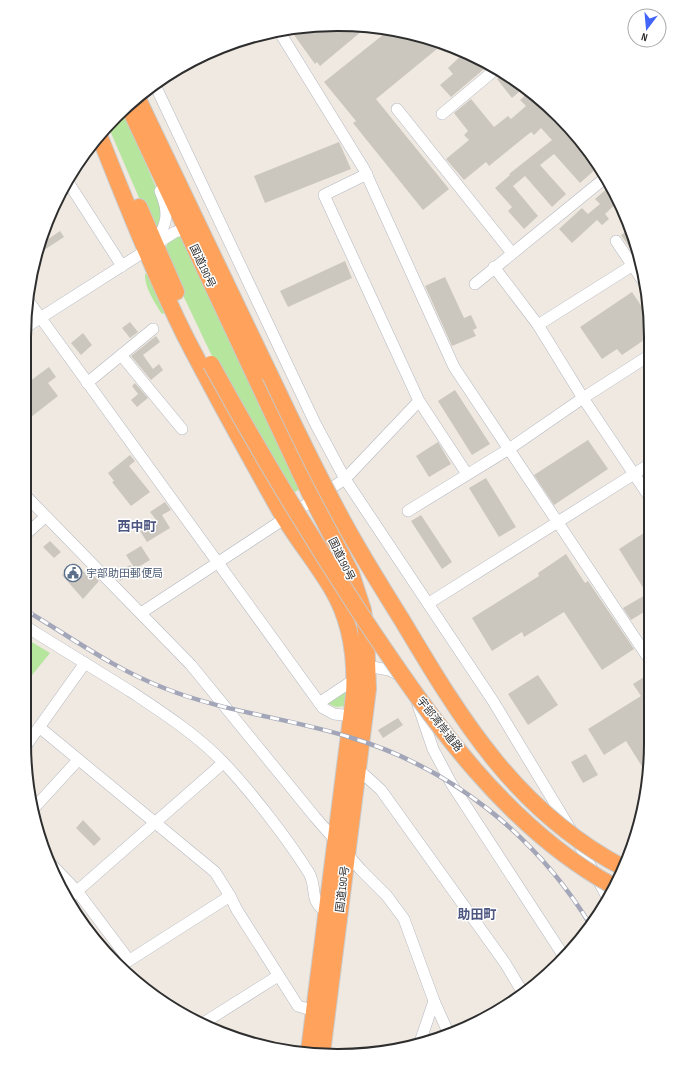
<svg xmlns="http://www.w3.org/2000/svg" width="675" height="1080" viewBox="0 0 675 1080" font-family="'Sofia Sans Condensed','Noto Sans JP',sans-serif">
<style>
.green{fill:#b6e59e}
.building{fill:#cbc7bf}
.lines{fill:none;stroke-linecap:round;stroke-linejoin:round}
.minor-casing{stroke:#b4b7c1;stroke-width:12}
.highway-casing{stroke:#c9c9c9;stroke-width:18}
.minor{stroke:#fff;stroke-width:11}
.highway{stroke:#ffa35c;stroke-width:16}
.rail-casing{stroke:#a3a6b8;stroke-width:4.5}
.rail{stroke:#fff;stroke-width:3;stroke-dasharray:9;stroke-linecap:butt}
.highway-bridge-casing{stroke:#c9c9c9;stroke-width:18;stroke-linecap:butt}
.highway-bridge{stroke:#ffa35c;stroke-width:16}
.labels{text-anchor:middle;stroke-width:3;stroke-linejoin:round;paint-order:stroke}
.street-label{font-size:11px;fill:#2e2e2e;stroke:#fff}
.service-label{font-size:11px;fill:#4e5e75;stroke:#fff;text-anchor:start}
.quarter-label{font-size:13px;font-weight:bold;fill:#4d5680;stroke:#fff}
.rim{fill:none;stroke:#2e2e2e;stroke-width:2}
</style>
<rect width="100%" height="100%" fill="#efe9e1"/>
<g class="green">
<polygon points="123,110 162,202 164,210 156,237 108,126"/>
<polygon points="180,235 183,236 300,489 291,494 245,417 210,352 163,253 168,243"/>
<path d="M 145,273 L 151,280 L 165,313 L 162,314 C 155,303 144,287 145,273 Z"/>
<polygon points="25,638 50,653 24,685"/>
<polygon points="347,691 346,706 336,707 329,704 329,700"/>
</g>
<g class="building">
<polygon points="358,25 368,26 320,66 317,62 315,64 289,28"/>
<polygon points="389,30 419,35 443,44 376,99 449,189 423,210 353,123 356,121 324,82"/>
<polygon points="465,52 474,56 484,69 451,97 440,85 453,74 448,68"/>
<polygon points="504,74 520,91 512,98 497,79"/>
<polygon points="530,91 573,131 598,167 580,183 554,154 540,165 566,194 552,207 525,176 513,186 538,216 524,229 508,211 512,207 495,188 510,175 509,174 552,140 541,128 534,135 531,132 489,166 486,162 464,180 446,159 469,140 464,135 468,131 454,113 471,99 494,127 508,116 511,119 526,106 520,100"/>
<polygon points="339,142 351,169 265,203 254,176"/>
<polygon points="610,186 619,201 605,214 609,219 602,225 597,220 572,243 559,229 582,208 588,214 600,204 595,199"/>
<polygon points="630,229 639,253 635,256 621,235"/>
<polygon points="60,231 64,237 38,254 41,244"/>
<polygon points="345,261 352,278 288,307 280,291"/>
<polygon points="445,277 464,318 471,315 477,328 473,330 476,336 452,346 425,286"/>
<polygon points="632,292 650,319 650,336 622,355 617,349 602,359 580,327"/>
<polygon points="130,322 138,332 130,338 122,328"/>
<polygon points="83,333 92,345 81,355 71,343"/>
<polygon points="156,336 160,342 143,355 153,369 159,364 163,370 151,380 131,356"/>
<polygon points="49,367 56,377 48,383 58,396 26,421 26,384"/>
<polygon points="135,383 148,398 137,407 131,400 138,394 132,386"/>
<polygon points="455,390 490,444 472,455 438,401"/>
<polygon points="588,440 608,469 554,505 534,475"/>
<polygon points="438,442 451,464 429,477 416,456"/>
<polygon points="130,455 135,461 129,466 150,492 131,506 112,482 114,481 108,473"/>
<polygon points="486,478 516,527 499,537 469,488"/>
<polygon points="165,502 171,510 162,515 170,528 147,542 140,531 157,521 150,512"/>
<polygon points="421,515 452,562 442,569 411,521"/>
<polygon points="647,531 649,535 649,609 631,620 623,608 647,594 619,549"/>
<polygon points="50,541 61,552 54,558 43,547"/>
<polygon points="141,546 150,560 135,569 126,555"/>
<polygon points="566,554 585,583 588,581 634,649 602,670 564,612 524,637 522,632 492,651 472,618 539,576 538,573"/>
<polygon points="75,563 85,573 88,570 99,581 83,599 62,575"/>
<polygon points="130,565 134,572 120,581 116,574"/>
<polygon points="649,674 649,709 648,776 626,741 604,755 588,729 641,696 633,684"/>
<polygon points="538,675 558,705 528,725 508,694"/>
<polygon points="398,718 403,725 383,738 378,730"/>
<polygon points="586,754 598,775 583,783 571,762"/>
<polygon points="83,820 101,839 94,846 76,828"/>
</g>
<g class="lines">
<defs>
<g id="minor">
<polyline points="279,31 364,169 454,367 647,656"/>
<polyline points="155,85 315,423 345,479 493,701 574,835 607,897"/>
<polyline points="397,109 512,253"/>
<polyline points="442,114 496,69"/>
<polyline points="367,174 324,195 419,401 467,474"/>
<polyline points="68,182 122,266"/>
<polyline points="616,241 645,284"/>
<path d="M 155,244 C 167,224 170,213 160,191"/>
<polyline points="641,260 538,325 583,398 650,498"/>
<polyline points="494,267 538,325"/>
<polyline points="475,284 605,178"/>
<polyline points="27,299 323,708 334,714 352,716"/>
<polyline points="26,327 175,232 186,229 192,230"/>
<polyline points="121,355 182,429"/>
<polyline points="87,383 153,329"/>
<polyline points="25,495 191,665 315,817 361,870 387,896 404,919 434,1001 448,1032"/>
<polyline points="408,511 509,449 583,398 650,355"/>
<polyline points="25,535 45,517"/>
<polyline points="429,603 650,464"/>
<polyline points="141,613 345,479 419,401"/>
<path d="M 25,626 C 60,648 95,669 130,691 C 163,713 196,734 224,763 C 252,793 287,838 309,873 C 318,889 308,901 327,912"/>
<polyline points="361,665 389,670 402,677"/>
<polyline points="416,699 433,749 451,783 563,955"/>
<polyline points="319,703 355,679"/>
<polyline points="39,727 215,872 230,896 237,910 298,1006 321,1013"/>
<polyline points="25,747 85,663"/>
<polyline points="352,769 359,770 381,790 505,963 523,993"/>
<polyline points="35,807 78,760"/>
<polyline points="51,864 77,891 129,960"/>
<polyline points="68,899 223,763"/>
<polyline points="122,965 230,896"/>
<polyline points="205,1022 278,976"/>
<polyline points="419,1045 434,1001"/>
</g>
<g id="highway">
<polyline points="137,97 270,375"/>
<polyline points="128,105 313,500 351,573 363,610 366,631 368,689 322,1053"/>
<path d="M 99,135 C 126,203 153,271 185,336 C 215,394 247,452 279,509 C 295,537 316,562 332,589 C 351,621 356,659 354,695 L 309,1051"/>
<polyline points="139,207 176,292"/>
</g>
</defs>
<use href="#minor" class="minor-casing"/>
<use href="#highway" class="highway-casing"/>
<use href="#minor" class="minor"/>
<use href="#highway" class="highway"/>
<defs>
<path id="rail" d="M 25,610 C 71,637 114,669 164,688 C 224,712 288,718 349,737 C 450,767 536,835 591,926"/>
</defs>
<use href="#rail" class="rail-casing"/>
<use href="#rail" class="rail"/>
<defs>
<g id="highway-bridge">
<path d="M 211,364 C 259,452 311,538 366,622 C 433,722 506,827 613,886"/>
<path d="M 270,375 C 291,419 312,464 336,508 C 356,547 379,583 402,620 C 462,721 517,812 624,868"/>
</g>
</defs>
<use href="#highway-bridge" class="highway-bridge-casing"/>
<use href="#highway-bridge" class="highway-bridge"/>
</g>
<defs>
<symbol id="civic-ring" viewBox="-11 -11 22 22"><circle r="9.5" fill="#fff" stroke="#5c6f8a" stroke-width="1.5"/><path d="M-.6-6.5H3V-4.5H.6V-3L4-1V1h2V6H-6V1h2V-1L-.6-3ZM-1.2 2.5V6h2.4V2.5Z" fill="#5c6f8a"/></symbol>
</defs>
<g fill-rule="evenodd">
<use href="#civic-ring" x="63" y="563" width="20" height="20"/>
</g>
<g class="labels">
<g class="street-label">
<text transform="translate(203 266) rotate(65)" y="4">国道190号</text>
<text transform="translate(342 559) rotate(64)" y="4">国道190号</text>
<text transform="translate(440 724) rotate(52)" y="4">宇部湾岸道路</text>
<text transform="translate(342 889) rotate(-83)" y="4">国道190号</text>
</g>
<g class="service-label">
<text x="86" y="577">宇部助田郵便局</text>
</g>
<g class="quarter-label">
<text x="137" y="531">西中町</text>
<text x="477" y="919">助田町</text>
</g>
</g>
<path d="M0 0H675V1080H0ZM337 31H338A306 306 0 0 1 644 337V743A306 306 0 0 1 338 1049H337A306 306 0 0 1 31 743V337A306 306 0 0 1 337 31Z" fill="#fff" fill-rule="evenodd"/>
<path class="rim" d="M337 31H338A306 306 0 0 1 644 337V743A306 306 0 0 1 338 1049H337A306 306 0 0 1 31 743V337A306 306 0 0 1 337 31Z"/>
<g transform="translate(647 28) rotate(196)"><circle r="19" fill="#ffffff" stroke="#ababab"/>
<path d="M0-3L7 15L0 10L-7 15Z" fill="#4264fb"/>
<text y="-6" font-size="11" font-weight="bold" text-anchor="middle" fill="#2e2e2e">N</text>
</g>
</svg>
